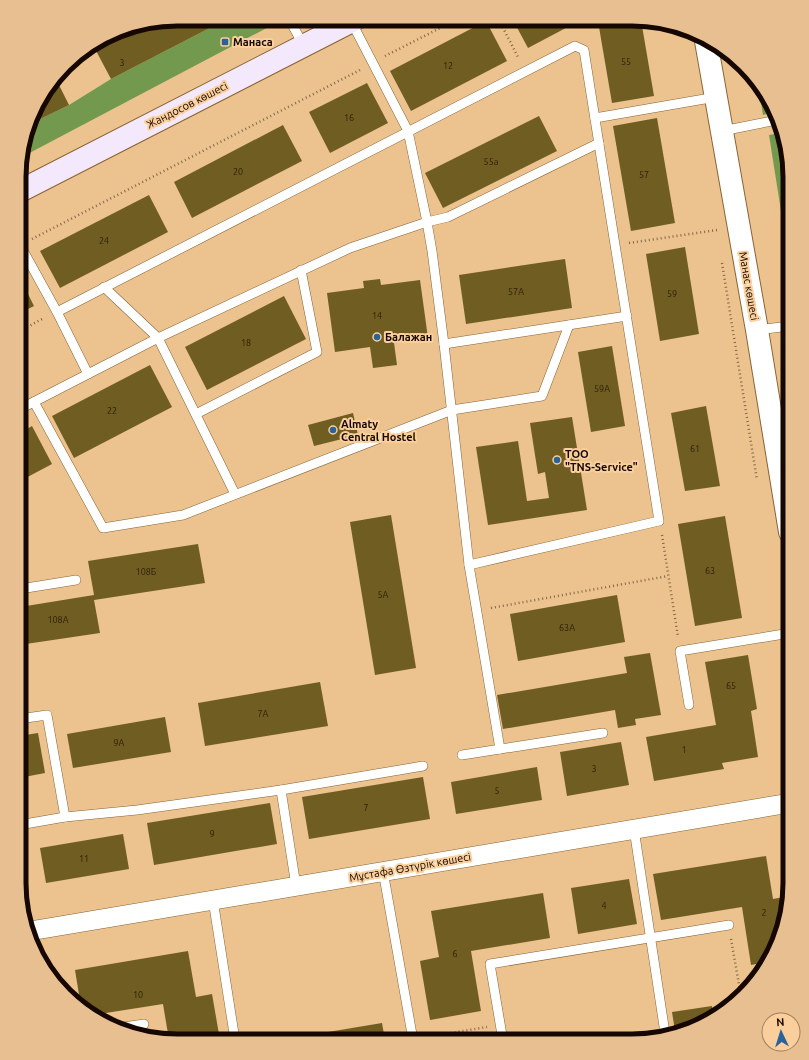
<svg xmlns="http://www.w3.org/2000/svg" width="809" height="1060" viewBox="0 0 809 1060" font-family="Ubuntu,sans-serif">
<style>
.forest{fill:#73994e}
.building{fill:#705d21}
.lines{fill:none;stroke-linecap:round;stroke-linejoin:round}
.service-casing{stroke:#896333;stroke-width:10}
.minor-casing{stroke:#896333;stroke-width:20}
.tertiary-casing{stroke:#896333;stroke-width:24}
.secondary-casing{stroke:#896333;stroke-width:24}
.path{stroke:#836749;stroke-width:2.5;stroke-dasharray:1 3;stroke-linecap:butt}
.service{stroke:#fff;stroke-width:9}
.minor{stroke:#fff;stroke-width:19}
.tertiary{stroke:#fff;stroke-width:22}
.secondary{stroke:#f4e9fc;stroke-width:22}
.poi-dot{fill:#2a629a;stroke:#facf9c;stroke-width:1.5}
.labels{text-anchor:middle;stroke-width:4;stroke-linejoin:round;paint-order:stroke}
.number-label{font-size:9px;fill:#2c1d08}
.poi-label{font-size:11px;font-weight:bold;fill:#160800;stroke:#facf9c;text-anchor:start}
.street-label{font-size:11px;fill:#160800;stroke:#facf9c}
.rim{fill:none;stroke:#160800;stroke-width:5}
</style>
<rect width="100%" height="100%" fill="#ecc28f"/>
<g class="forest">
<polygon points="227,19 274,19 278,22 20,158 32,123 69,105 111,79"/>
<polygon points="758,84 774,107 775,112 763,115"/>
<polygon points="780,133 790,177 790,268 769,135"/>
</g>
<g class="building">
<polygon points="177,19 227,19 111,79 94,47 134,26"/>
<polygon points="513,20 581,20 528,48"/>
<polygon points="587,20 641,20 654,96 612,103 599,27"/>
<polygon points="486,21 507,61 411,111 390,71"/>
<polygon points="56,79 69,105 32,123 40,98"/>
<polygon points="367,83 388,123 330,153 309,112"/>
<polygon points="539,116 557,151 443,208 425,173"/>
<polygon points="657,118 675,223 631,231 613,126"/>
<polygon points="283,125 302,161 192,218 174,182"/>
<polygon points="149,195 168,232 60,288 40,251"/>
<polygon points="685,247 699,334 660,341 646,254"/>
<polygon points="565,259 572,308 466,324 459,275"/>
<polygon points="20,278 34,306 20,313"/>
<polygon points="380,279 381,285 420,280 428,338 394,343 397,365 373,368 370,347 335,352 327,293 364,288 363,281"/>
<polygon points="284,296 306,339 207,390 185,347"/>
<polygon points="612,346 625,426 591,432 578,352"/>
<polygon points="150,365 172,407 74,458 52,416"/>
<polygon points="706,406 720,486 685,491 671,413"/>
<polygon points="353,413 358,435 314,446 308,425"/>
<polygon points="572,417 587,510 488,525 476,447 518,441 527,501 549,498 545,472 538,474 530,423"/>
<polygon points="32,426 52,464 20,481 20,433"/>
<polygon points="391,515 416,668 375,675 350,522"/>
<polygon points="725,516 742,618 695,626 678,524"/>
<polygon points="198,544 205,583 94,600 100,633 19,645 20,607 94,595 88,561"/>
<polygon points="617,595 625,642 518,661 510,614"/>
<polygon points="650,653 661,715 635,719 636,725 618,728 615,710 503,729 497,695 627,673 624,657"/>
<polygon points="748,655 757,709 751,711 758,757 722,763 724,769 654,781 646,737 716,725 705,662"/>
<polygon points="320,682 328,726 205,746 198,703"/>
<polygon points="165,717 171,752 73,768 67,734"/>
<polygon points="38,733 45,773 19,778 19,736"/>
<polygon points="621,742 629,785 567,796 560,752"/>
<polygon points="537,767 542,800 456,814 451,782"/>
<polygon points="423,777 430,819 309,839 302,797"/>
<polygon points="270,803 277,844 154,865 147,823"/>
<polygon points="123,834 129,869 46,883 40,848"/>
<polygon points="766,856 773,899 789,896 782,934 767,962 751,965 742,907 661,920 653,874"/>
<polygon points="19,869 23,887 20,888 19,883"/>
<polygon points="629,879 637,924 578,934 571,888"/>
<polygon points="543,893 550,938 471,951 481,1011 430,1020 420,961 439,957 431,911"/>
<polygon points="188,951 196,997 212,994 220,1040 169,1040 163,1004 93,1015 81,1007 75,970"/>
<polygon points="712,1006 713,1017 702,1025 675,1031 672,1012"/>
<polygon points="382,1023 385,1040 286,1040 286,1039"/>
</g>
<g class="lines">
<defs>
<g id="service">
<polyline points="289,19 304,46"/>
<polyline points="351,21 408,131 427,222 432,251 444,344 469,565 500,749"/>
<polyline points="595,118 716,97"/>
<polyline points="722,131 777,120"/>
<polyline points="20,245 57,312 88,374"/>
<polyline points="104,287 158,338 235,494"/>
<polyline points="57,312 575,46 584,50 659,521 469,565"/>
<polyline points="757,330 790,326"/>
<polyline points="444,344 627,316"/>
<polyline points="34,402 103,528 183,515 452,410 542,396 569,325"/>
<polyline points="20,409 158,338 350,248 427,222 448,217 599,143"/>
<polyline points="196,414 317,352 301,270"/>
<polyline points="20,589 76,580"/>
<polyline points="689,705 680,651 790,633"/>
<polyline points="19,719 47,715 65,817"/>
<polyline points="462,755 603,733"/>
<polyline points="281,790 296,886"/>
<polyline points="19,825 65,817 137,810 281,790 423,766"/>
<polyline points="634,829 665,1033"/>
<polyline points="383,871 413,1040"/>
<polyline points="213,900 235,1040"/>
<polyline points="124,1027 144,1024"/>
<polyline points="503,1041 490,964 729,925"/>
</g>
<polyline id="minor" points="30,931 790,803"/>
<polyline id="tertiary" points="706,41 757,330 790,532"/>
<polyline id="secondary" points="20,191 354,20"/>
</defs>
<use href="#service" class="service-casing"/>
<use href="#minor" class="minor-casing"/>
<use href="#tertiary" class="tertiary-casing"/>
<use href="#secondary" class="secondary-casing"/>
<g class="path">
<polyline points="499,20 519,59"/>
<polyline points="120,31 121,33"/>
<polyline points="385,56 456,20"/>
<polyline points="32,239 360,70"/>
<polyline points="629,243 717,230"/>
<polyline points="722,263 757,480"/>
<polyline points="20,331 44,318"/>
<polyline points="662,535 678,637"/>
<polyline points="491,608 668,576"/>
<polyline points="731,939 741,996"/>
<polyline points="427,1037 487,1027"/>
</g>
<use href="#service" class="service"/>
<use href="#minor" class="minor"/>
<use href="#tertiary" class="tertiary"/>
<use href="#secondary" class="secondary"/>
</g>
<g class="poi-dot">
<rect x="221" y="38" width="8" height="8" rx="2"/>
<circle cx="377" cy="337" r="4"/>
<circle cx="333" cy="430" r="4"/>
<circle cx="557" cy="460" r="4"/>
</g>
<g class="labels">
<g class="number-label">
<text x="626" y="65">55</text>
<text x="122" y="66">3</text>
<text x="448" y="69">12</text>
<text x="349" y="121">16</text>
<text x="491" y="165">55а</text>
<text x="238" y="175">20</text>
<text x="644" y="178">57</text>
<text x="104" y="244">24</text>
<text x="516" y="295">57А</text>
<text x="672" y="297">59</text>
<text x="377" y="319">14</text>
<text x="246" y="346">18</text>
<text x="602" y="392">59А</text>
<text x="112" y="414">22</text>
<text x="695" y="452">61</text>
<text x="710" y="574">63</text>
<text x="146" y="575">108Б</text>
<text x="383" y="598">5А</text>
<text x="58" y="623">108А</text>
<text x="567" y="631">63А</text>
<text x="731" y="689">65</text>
<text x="263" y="717">7А</text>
<text x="119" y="746">9А</text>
<text x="684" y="753">1</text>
<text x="594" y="772">3</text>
<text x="497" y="794">5</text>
<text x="366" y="811">7</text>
<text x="212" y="837">9</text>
<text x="84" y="862">11</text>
<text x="604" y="909">4</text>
<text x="764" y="916">2</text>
<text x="455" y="957">6</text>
<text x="138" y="998">10</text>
</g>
<g class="poi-label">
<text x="233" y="46">Манаса</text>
<text x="385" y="341">Балажан</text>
<text x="341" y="428">Almaty<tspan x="341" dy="13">Central Hostel</tspan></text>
<text x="565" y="458">ТОО<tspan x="565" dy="13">"TNS-Service"</tspan></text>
</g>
<g class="street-label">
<text transform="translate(187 105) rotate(-27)" y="4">Жандосов көшесі</text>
<text transform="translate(749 286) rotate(80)" y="4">Манас көшесі</text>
<text transform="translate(410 867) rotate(-10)" y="4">Мұстафа Өзтүрік көшесі</text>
</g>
</g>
<path d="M0 0H809V1060H0ZM177 26H632A151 151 0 0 1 783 177V883A151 151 0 0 1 632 1034H177A151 151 0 0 1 26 883V177A151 151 0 0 1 177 26Z" fill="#e8bf90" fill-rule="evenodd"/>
<path class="rim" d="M177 26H632A151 151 0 0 1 783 177V883A151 151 0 0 1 632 1034H177A151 151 0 0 1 26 883V177A151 151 0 0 1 177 26Z"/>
<g transform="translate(781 1032) rotate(356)"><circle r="19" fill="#facf9c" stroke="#9f7f5e"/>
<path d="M0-3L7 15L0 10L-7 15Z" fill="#2a629a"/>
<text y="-6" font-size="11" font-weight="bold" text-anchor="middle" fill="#160800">N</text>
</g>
</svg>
